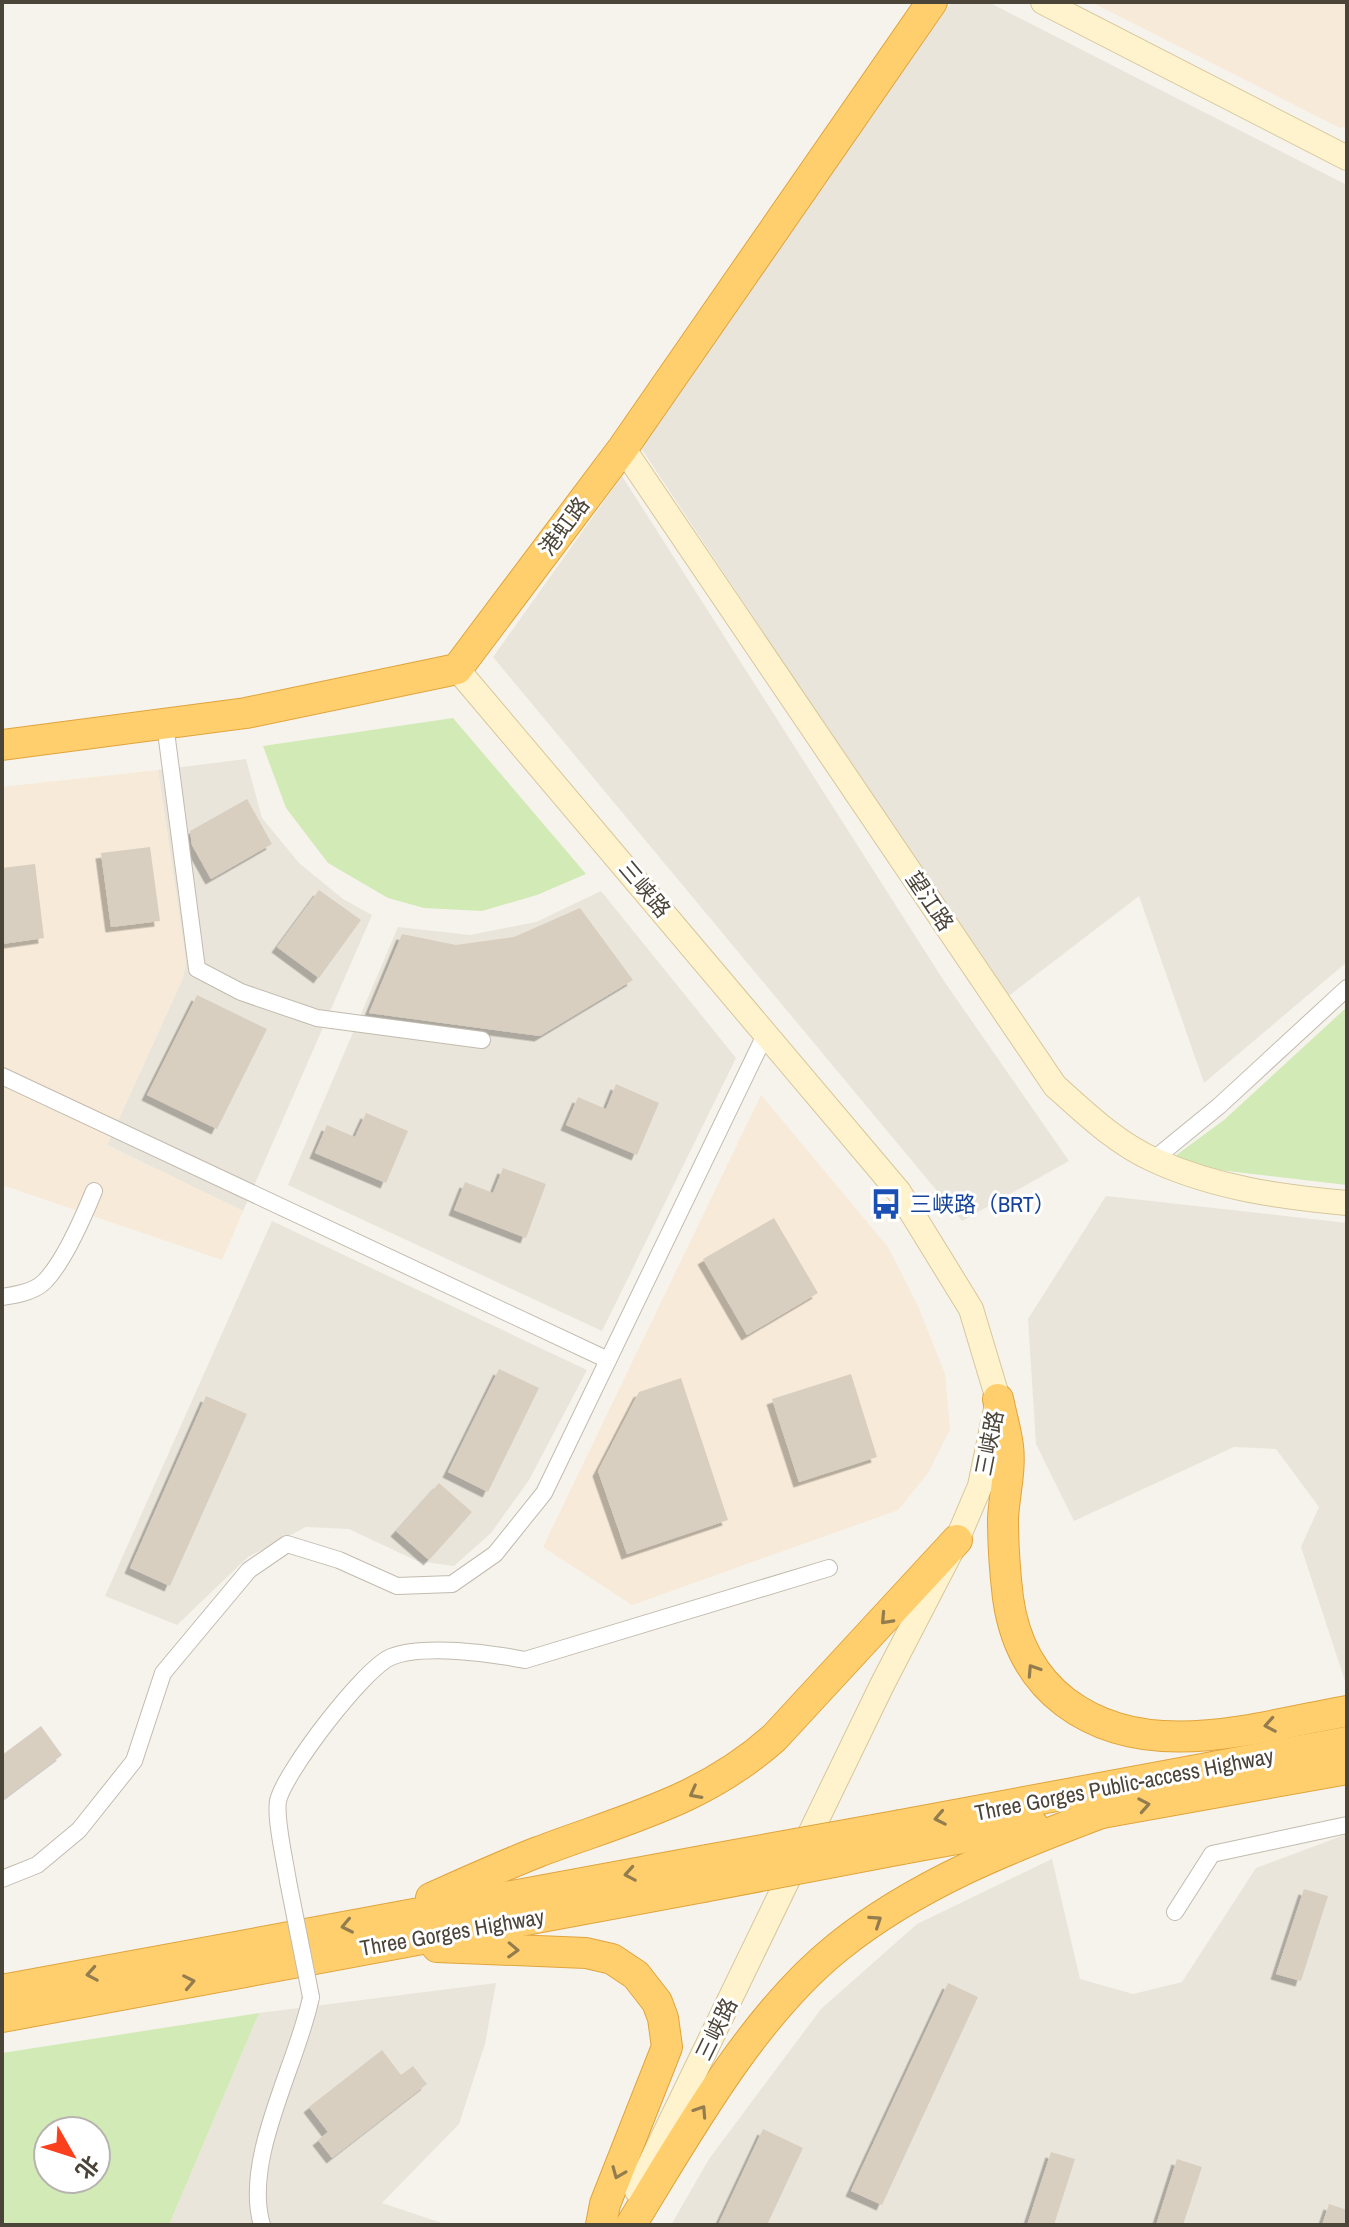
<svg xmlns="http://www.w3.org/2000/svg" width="1349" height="2227" viewBox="0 0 1349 2227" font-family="'Archivo Narrow','Noto Sans SC',sans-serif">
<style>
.residential{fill:#eae5da}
.commercial{fill:#f7ead8}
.green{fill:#d2eab5;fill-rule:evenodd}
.building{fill:#d8cfc1;filter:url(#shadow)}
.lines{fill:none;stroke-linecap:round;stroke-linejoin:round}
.street-casing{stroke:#c2bbae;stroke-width:18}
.secondary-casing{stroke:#d6c79b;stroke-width:26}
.highway-casing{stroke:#e0a43c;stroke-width:32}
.street{stroke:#fff;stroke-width:16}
.secondary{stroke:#fff3cd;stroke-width:24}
.highway{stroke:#ffcf6e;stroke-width:30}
.street-bridge-casing{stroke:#c2bbae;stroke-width:18;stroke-linecap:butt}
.highway-bridge-casing{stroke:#e0a43c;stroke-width:32;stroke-linecap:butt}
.street-bridge{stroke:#fff;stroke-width:16}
.highway-bridge{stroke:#ffcf6e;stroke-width:30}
.oneway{stroke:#937c4e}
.labels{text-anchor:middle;stroke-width:6;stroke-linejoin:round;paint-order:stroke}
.street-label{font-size:22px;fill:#4b4439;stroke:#fff}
.transit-label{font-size:22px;fill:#164399;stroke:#fff;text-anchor:start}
</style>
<defs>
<filter id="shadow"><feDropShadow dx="-5.5" dy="5.5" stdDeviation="0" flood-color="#0004"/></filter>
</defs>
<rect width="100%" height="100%" fill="#f6f3ec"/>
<g class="residential">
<polygon points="952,2 988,2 1347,185 1347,962 1204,1083 1139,896 1006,998 639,445"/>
<polygon points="622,476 944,981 1069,1161 962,1221 493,657"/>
<polygon points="246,759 262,818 299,863 343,899 372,915 243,1211 107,1145 183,978 186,962 158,770"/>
<polygon points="601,891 736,1058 602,1331 288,1185 398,927 470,935 536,922"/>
<polygon points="1106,1196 1347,1223 1347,1687 1301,1547 1319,1507 1276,1449 1234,1447 1074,1521 1036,1444 1028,1319"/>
<polygon points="272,1221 587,1370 529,1480 491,1533 454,1566 417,1561 349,1529 306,1527 248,1557 177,1625 105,1596"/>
<polygon points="1347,1834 1347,2225 671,2225 709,2159 821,2009 917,1924 1052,1859 1080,1979 1133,1994 1182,1982 1256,1868"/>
<polygon points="496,1983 485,2044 459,2124 382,2203 448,2225 169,2225 259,2013"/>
</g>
<g class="commercial">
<polygon points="1091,2 1347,2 1347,126 1340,128"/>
<polygon points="158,770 186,961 183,978 107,1145 243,1211 222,1260 2,1185 2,787"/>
<polygon points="761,1095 888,1247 918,1306 945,1374 950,1429 928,1473 898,1510 632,1605 543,1547"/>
</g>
<g class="green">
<polygon points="453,718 586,874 537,895 482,911 424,908 388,898 328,863 286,808 263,746"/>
<polygon points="1347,1007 1347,1185 1176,1165 1171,1159 1224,1120"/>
<path d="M 259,2013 L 169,2225 L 2,2225 L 2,2053 ZM 48,2131 L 96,2131 L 96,2179 L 48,2179 Z"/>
</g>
<g class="building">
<polygon points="247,799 272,844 211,879 192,845 190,831"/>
<polygon points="150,847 160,921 111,927 101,853"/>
<polygon points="35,864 44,938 2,944 2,868"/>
<polygon points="319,890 361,920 319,978 277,947"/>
<polygon points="580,908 633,980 540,1036 369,1013 402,934 456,945 514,937"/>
<polygon points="197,995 267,1029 217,1129 147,1095"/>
<polygon points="616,1084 659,1103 637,1155 566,1125 578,1097 606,1109"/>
<polygon points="366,1113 408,1131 386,1183 315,1153 327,1125 355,1137"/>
<polygon points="503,1168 546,1184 526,1238 454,1210 465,1182 493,1193"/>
<polygon points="774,1218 818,1293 747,1335 703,1259"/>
<polygon points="499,1369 539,1388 488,1492 448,1472"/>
<polygon points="851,1374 877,1457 799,1482 772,1399"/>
<polygon points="681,1378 728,1520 627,1554 598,1471 639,1392"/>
<polygon points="206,1396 247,1414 170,1586 130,1568"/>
<polygon points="439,1483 472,1512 429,1560 396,1531"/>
<polygon points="41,1726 62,1755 2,1800 2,1755"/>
<polygon points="1304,1889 1328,1896 1301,1981 1276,1974"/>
<polygon points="948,1983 978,1997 882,2205 851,2191"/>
<polygon points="382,2050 401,2075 413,2066 427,2084 332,2158 318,2140 328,2132 309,2107"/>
<polygon points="763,2129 803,2148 767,2225 718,2225"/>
<polygon points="1051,2152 1075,2159 1054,2225 1027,2225"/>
<polygon points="1177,2159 1202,2167 1183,2225 1156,2225"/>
<polygon points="1329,2204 1347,2210 1347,2225 1322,2225"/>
</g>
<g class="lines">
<defs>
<g id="street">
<polyline points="165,724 197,969 241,992 317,1018 482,1040"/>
<polyline points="2,1076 608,1360"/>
<polyline points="1153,1160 1219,1106 1347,988"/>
<path d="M 2,1297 C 15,1295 34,1292 44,1282 C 64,1262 83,1218 94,1191"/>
<polyline points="2,1879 37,1865 79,1830 134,1761 163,1673 249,1570 287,1544 339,1560 397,1586 452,1584 495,1554 544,1493 766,1033"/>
<path d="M 288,1881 C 285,1861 275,1819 278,1801 C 284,1773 364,1668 391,1657 C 423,1644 491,1653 525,1660 L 829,1568"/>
<polyline points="1175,1912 1212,1854 1347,1825"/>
<path d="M 262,2225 C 242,2159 298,2063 311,1997"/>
</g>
<g id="secondary">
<polyline points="1043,2 1347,158"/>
<path d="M 623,448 L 1055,1086 C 1085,1113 1116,1143 1154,1160 C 1215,1188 1281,1197 1347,1203"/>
<polyline points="457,669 899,1192 971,1309 998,1399 980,1486 957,1540 882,1685 637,2191"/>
</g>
<g id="highway">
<polyline points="2,745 246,713 457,669 623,448 932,2"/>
<path d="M 998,1399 C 1001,1414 1006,1430 1008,1446 C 1011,1470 1004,1496 1003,1519 C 1003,1545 1005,1573 1008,1598 C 1014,1641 1031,1676 1065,1702 C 1147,1764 1255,1727 1347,1711"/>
<polyline points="1085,1816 1347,1769"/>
<polyline points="901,1825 1347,1742"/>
<polyline points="902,1849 1033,1825"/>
<path d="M 431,1898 C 467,1882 502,1866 538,1852 C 625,1819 702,1802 774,1738 L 957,1540"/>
<polyline points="437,1947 586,1953 612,1959 636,1975 657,2002 663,2018 667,2047 605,2204 601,2225"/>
<polyline points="2,1990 707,1860"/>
<polyline points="2,2017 703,1887"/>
<path d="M 631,2225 C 688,2132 752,2016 838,1947 C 916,1884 1011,1847 1104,1812"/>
</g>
</defs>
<use href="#street" class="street-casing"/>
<use href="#secondary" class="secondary-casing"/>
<use href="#highway" class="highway-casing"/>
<use href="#street" class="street"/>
<use href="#secondary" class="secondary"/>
<use href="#highway" class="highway"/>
<defs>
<polyline id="street-bridge" points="288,1881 311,1997"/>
<g id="highway-bridge">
<polyline points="707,1860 901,1825"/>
<polyline points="703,1887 902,1849"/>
</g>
</defs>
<use href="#street-bridge" class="street-bridge-casing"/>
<use href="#highway-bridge" class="highway-bridge-casing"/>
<use href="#street-bridge" class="street-bridge"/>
<use href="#highway-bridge" class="highway-bridge"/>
</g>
<defs><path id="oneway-chevron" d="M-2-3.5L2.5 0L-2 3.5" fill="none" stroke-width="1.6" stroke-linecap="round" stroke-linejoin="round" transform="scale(2)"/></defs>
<g class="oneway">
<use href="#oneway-chevron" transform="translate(886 1619) rotate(133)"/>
<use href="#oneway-chevron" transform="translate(1033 1670) rotate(-123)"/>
<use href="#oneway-chevron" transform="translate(1270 1725) rotate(170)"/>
<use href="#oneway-chevron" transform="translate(695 1793) rotate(152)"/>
<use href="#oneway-chevron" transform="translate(1144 1805) rotate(-10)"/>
<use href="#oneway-chevron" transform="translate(940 1818) rotate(169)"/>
<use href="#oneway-chevron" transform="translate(630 1874) rotate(170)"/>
<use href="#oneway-chevron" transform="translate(876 1921) rotate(-34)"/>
<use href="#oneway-chevron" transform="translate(347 1926) rotate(168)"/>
<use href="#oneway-chevron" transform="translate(513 1950) rotate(2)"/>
<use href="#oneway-chevron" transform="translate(92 1974) rotate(170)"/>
<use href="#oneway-chevron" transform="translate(189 1982) rotate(-11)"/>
<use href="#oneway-chevron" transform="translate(701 2111) rotate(-57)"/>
<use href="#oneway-chevron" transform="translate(618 2173) rotate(112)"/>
</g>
<defs>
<symbol id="bus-bare" viewBox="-9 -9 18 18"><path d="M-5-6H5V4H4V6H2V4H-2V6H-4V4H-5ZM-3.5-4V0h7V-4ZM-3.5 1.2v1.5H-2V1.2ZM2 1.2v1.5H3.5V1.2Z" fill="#1a4fb4" stroke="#fff" stroke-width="2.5" paint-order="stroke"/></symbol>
</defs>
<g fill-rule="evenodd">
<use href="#bus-bare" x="864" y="1182" width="44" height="44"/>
</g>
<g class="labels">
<g class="street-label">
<text transform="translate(564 526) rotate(-53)" y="8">港虹路</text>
<text transform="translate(645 889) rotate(50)" y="8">三峡路</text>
<text transform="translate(930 901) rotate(56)" y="8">望江路</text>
<text transform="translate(989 1443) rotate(-79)" y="8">三峡路</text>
<text transform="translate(1124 1784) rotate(-11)" y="8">Three Gorges Public-access Highway</text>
<text transform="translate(452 1932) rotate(-10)" y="8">Three Gorges Highway</text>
<text transform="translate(716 2029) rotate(-64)" y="8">三峡路</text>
</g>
<g class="transit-label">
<text x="910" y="1212">三峡路（BRT）</text>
</g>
</g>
<rect width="1349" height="2227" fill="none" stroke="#4b4439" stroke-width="8"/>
<g transform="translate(72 2155) rotate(129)"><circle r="38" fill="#ffffff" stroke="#b7b4b0" stroke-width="2"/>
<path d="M0-6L14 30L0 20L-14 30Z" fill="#fc3f1d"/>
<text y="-12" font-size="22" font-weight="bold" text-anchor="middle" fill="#4b4439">北</text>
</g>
</svg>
